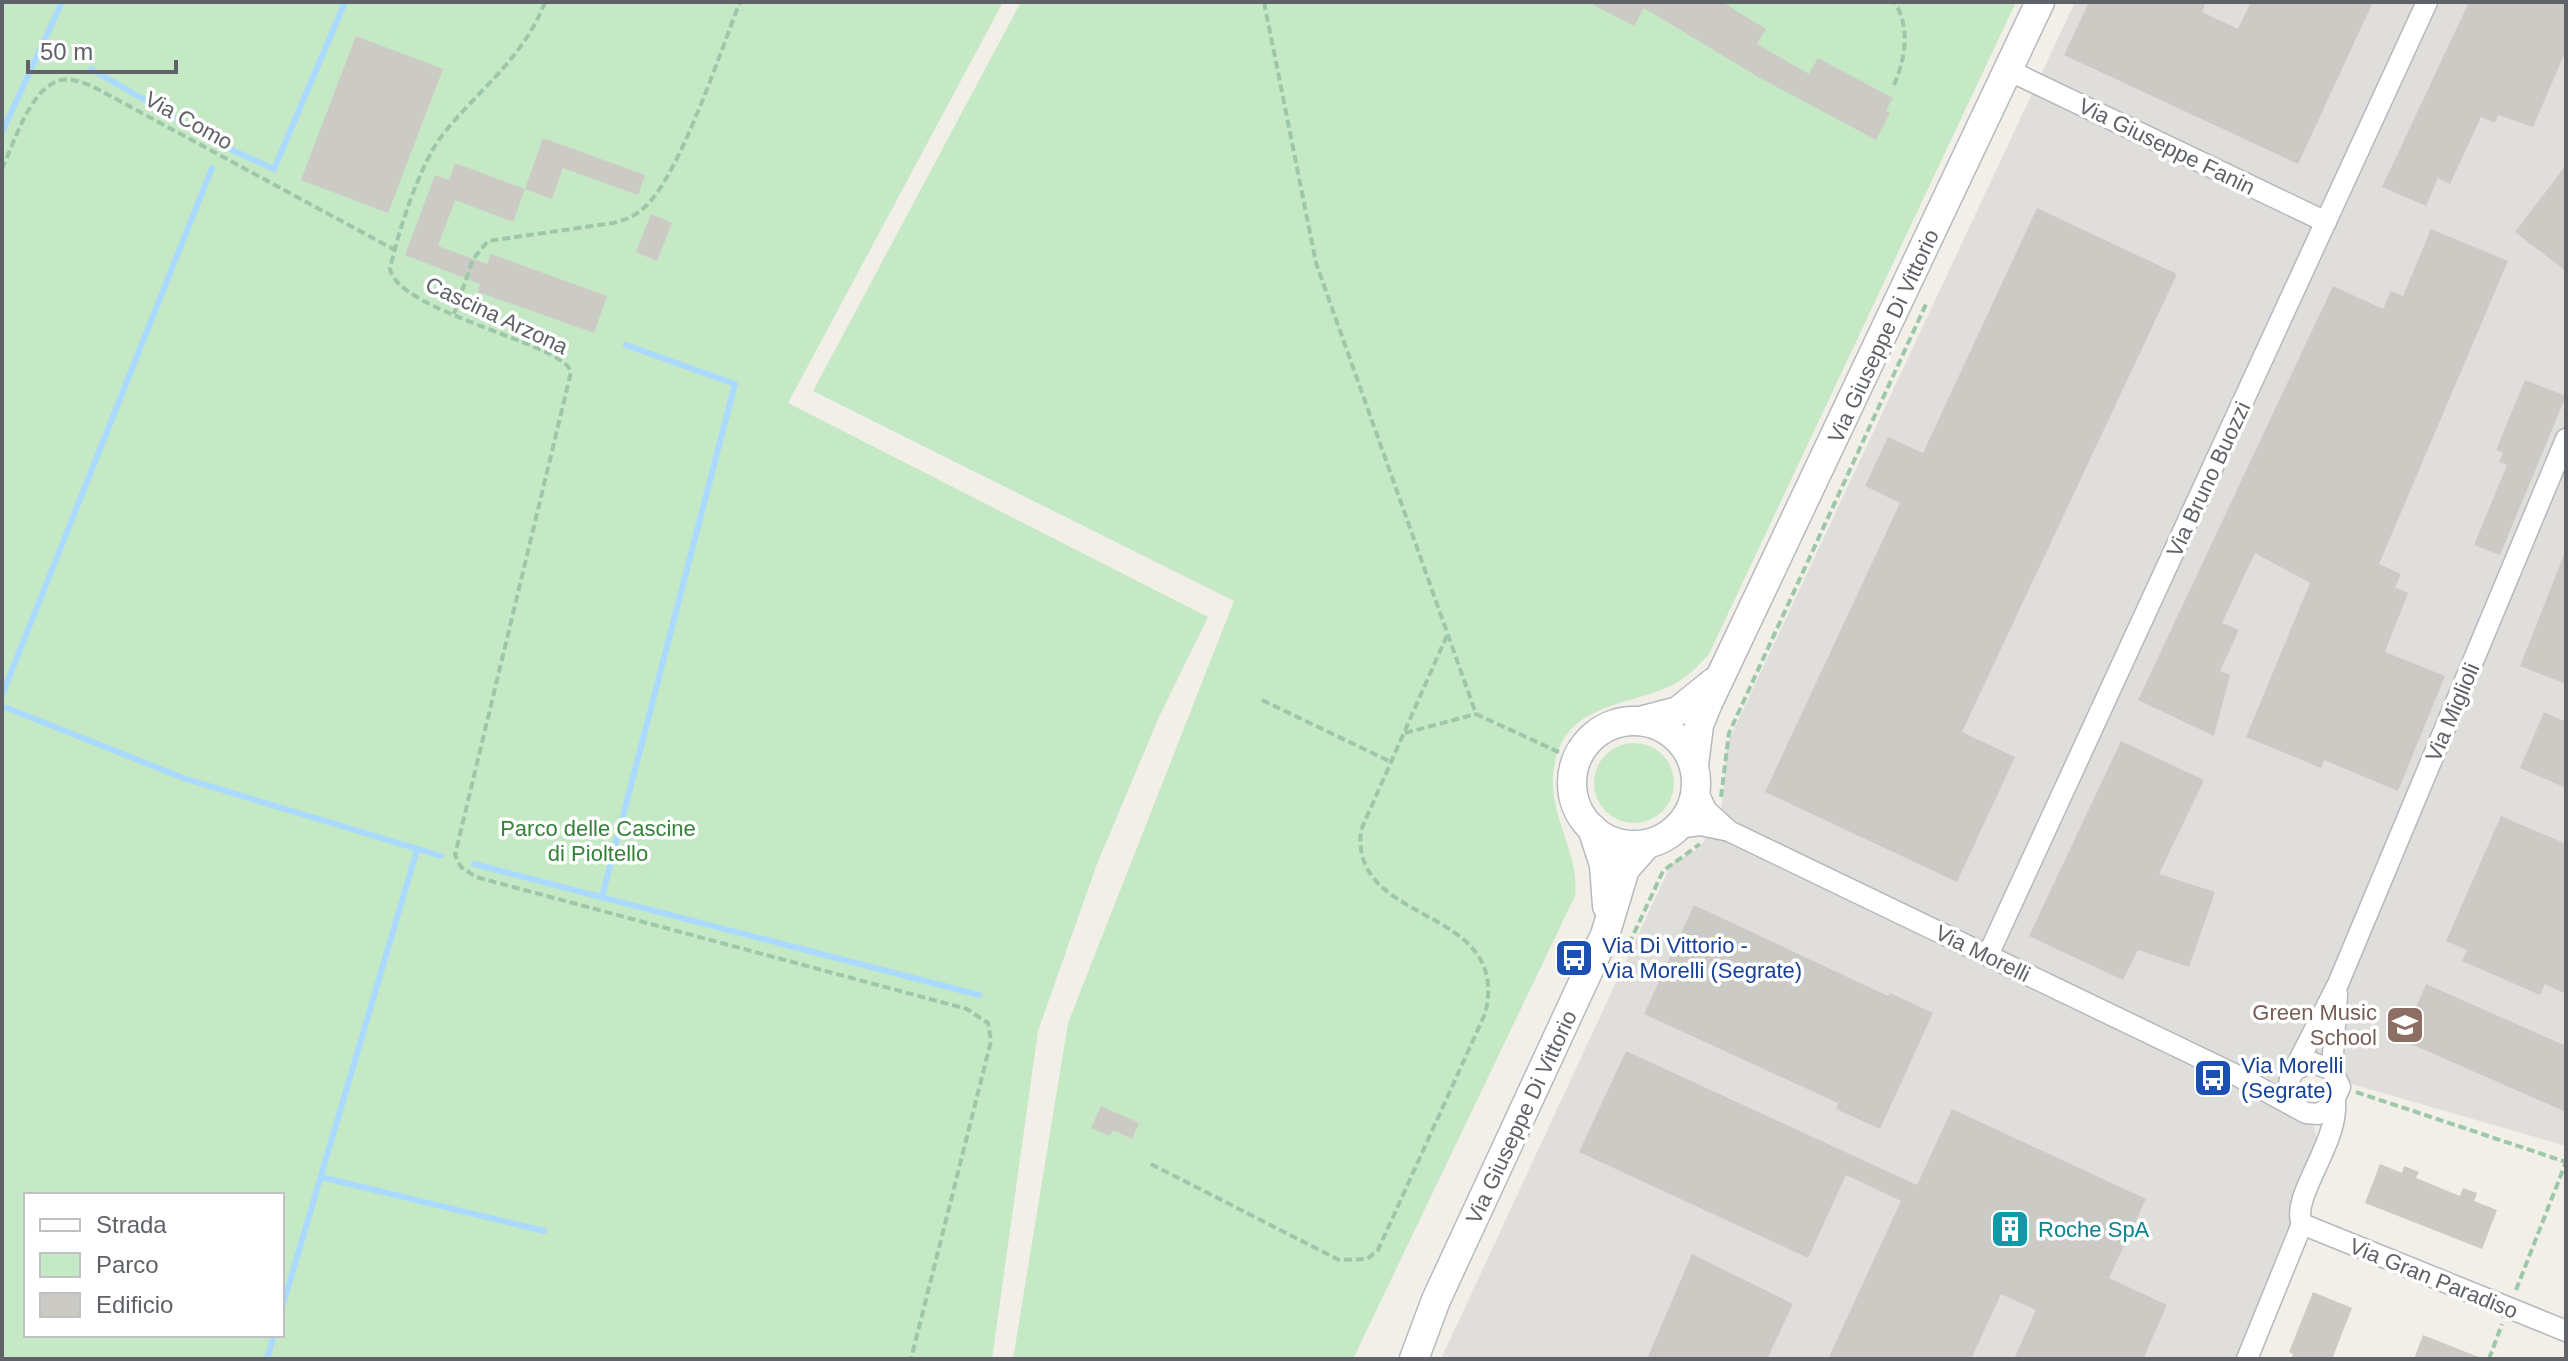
<svg xmlns="http://www.w3.org/2000/svg" width="2568" height="1361" viewBox="0 0 2568 1361" font-family="Helvetica,sans-serif">
<style>
.industrial{fill:#e0deda}
.green{fill:#c5e8c5;fill-rule:evenodd}
.lines{fill:none;stroke-linecap:round;stroke-linejoin:round}
.stream{stroke:#aadaff;stroke-width:6}
.building{fill:#cccac5}
.minor-casing{stroke:#b5b8bc;stroke-width:23}
.secondary-casing{stroke:#b6babf;stroke-width:31}
.path{stroke:#9cc7a9;stroke-width:4;stroke-dasharray:8 4;stroke-linecap:butt}
.minor{stroke:#fff;stroke-width:20}
.secondary{stroke:#fff;stroke-width:28}
.labels{text-anchor:middle;stroke-width:7;stroke-linejoin:round;paint-order:stroke}
.street-label{font-size:22px;fill:#5f6368;stroke:#fff}
.park-label{font-size:22px;fill:#348238;stroke:#fff}
.transit-label{font-size:22px;fill:#164399;stroke:#fff;text-anchor:start}
.education-label{font-size:22px;fill:#785e54;stroke:#fff;text-anchor:end}
.culture-label{font-size:22px;fill:#0d838f;stroke:#fff;text-anchor:start}
</style>
<rect width="100%" height="100%" fill="#f1efe8"/>
<polygon class="industrial" points="2075,2 2566,2 2566,1146 2348,1083 2344,1064 2319,1053 2298,1055 2298,1118 2314,1126 2319,1147 2318,1164 2237,1359 1441,1359 1671,864 1699,848 1715,825 1722,806 1727,744"/>
<g class="green">
<path d="M 2,2 L 1003,2 L 788,403 L 1208,617 L 1159,717 L 1097,864 L 1038,1031 L 992,1359 L 2,1359 ZM 26,1195 L 282,1195 L 282,1335 L 26,1335 Z"/>
<path d="M 1021,2 L 2016,2 L 1709,654 C 1696,668 1684,681 1666,688 C 1616,708 1558,707 1553,776 C 1550,819 1580,854 1575,896 L 1353,1359 L 1013,1359 L 1068,1023 L 1234,601 L 813,391 Z"/>
<circle cx="1634" cy="783" r="40"/>
</g>
<g class="lines">
<g class="stream">
<polyline points="91,69 221,144"/>
<polyline points="2,132 62,2"/>
<polyline points="221,145 274,169 345,2"/>
<polyline points="2,695 212,168"/>
<polyline points="2,706 186,779 441,856"/>
<polyline points="474,864 979,995"/>
<polyline points="602,897 735,384 626,345"/>
<polyline points="321,1177 544,1231"/>
<polyline points="282,1308 417,850"/>
<polyline points="267,1359 274,1335"/>
</g>
</g>
<g class="building">
<polygon points="1588,2 1722,2 1766,29 1757,44 1809,74 1818,58 1893,98 1886,110 1890,113 1876,140 1760,78 1644,8 1634,26"/>
<polygon points="2089,2 2206,2 2202,12 2238,29 2251,2 2373,2 2298,164 2064,55"/>
<polygon points="2469,2 2566,2 2566,50 2533,127 2498,115 2495,123 2481,117 2450,184 2438,178 2426,206 2382,187"/>
<polygon points="356,36 443,69 388,213 301,180"/>
<polygon points="543,138 645,175 638,195 563,168 552,199 525,189"/>
<polygon points="455,163 525,189 513,222 455,200 438,246 487,264 491,254 607,296 594,333 478,292 480,284 405,255 435,175 449,180"/>
<polygon points="2566,165 2566,271 2515,232"/>
<polygon points="2037,208 2177,274 1962,732 2015,757 1957,882 1765,792 1900,503 1865,486 1888,437 1923,453"/>
<polygon points="651,214 672,223 657,261 636,252"/>
<polygon points="2431,229 2508,261 2379,564 2401,574 2395,587 2408,593 2385,652 2445,676 2398,791 2324,760 2321,768 2246,737 2310,583 2255,553 2222,623 2239,630 2220,671 2230,675 2214,736 2138,700 2333,286 2383,309 2391,291 2403,296"/>
<polygon points="2525,380 2566,396 2500,555 2474,545 2507,465 2499,462 2503,453 2496,450"/>
<polygon points="2565,552 2566,553 2566,684 2520,666"/>
<polygon points="2544,712 2566,722 2566,788 2520,768"/>
<polygon points="2121,741 2204,780 2159,874 2215,892 2189,967 2138,950 2123,980 2029,936"/>
<polygon points="2501,816 2566,844 2566,994 2545,984 2540,995 2462,961 2467,950 2446,941"/>
<polygon points="1694,905 1888,996 1890,993 1933,1013 1880,1129 1836,1109 1838,1103 1644,1014"/>
<polygon points="2426,984 2566,1046 2566,1112 2402,1040"/>
<polygon points="1626,1051 1917,1185 1952,1109 2146,1199 2109,1278 2167,1305 2143,1359 2014,1359 2036,1310 2001,1294 1971,1359 1828,1359 1901,1201 1846,1175 1808,1258 1579,1152"/>
<polygon points="1101,1106 1139,1123 1132,1139 1113,1130 1110,1136 1091,1128"/>
<polygon points="2380,1164 2402,1173 2404,1166 2419,1172 2416,1178 2460,1196 2463,1188 2477,1193 2474,1201 2497,1210 2482,1249 2365,1203"/>
<polygon points="1692,1254 1793,1304 1767,1359 1647,1359"/>
<polygon points="2313,1292 2352,1308 2332,1359 2291,1359 2293,1354 2289,1352"/>
<polygon points="2423,1335 2481,1358 2481,1359 2414,1359"/>
</g>
<g class="lines">
<defs>
<g id="minor">
<polyline points="2008,70 2326,222"/>
<polyline points="1696,788 1706,810 1729,831 2236,1075 2306,1113 2318,1114 2331,1107 2340,1087 2332,1070 2311,1062 2295,1070"/>
<polyline points="1677,828 1700,825 1725,830"/>
<polyline points="1988,955 2427,2"/>
<polyline points="2332,1070 2337,994"/>
<polyline points="2295,1106 2288,1094 2290,1078 2338,984 2566,439"/>
<polyline points="2302,1224 2566,1331"/>
<path d="M 2302,1224 C 2290,1198 2338,1144 2335,1103"/>
<polyline points="2247,1359 2302,1224"/>
</g>
<g id="secondary">
<circle cx="1634" cy="783" r="62"/>
<polyline points="1640,721 1678,711 1714,682"/>
<polyline points="1694,765 1699,725 1708,703 2040,2"/>
<polyline points="1592,828 1604,865 1607,906"/>
<polyline points="1414,1359 1436,1300 1605,935 1625,869 1647,844"/>
</g>
</defs>
<use href="#minor" class="minor-casing"/>
<use href="#secondary" class="secondary-casing"/>
<g class="path">
<path d="M 545,2 C 523,60 477,90 441,137 C 419,167 398,232 390,269 C 398,312 565,344 571,372 L 455,855 L 461,867 L 476,877 L 967,1009 L 988,1023 L 991,1041 L 911,1359"/>
<polyline points="1264,2 1316,263 1476,714 1576,760"/>
<path d="M 1894,85 C 1906,57 1910,29 1895,2"/>
<path d="M 2,169 C 14,143 28,95 55,82 C 66,76 81,82 92,86 L 395,250"/>
<path d="M 454,314 L 473,259 L 488,241 L 613,223 C 626,220 637,215 646,206 C 681,172 720,52 740,2"/>
<polyline points="1262,700 1391,762"/>
<polyline points="1405,733 1476,714"/>
<polyline points="1721,797 1729,733 1927,302"/>
<polyline points="1629,944 1663,871 1700,844"/>
<polyline points="2356,1092 2566,1162"/>
<path d="M 1151,1164 L 1339,1260 L 1367,1259 L 1378,1250 L 1485,1014 C 1513,903 1349,928 1361,830 L 1448,633"/>
<polyline points="2516,1290 2566,1162"/>
<polyline points="2489,1359 2502,1324"/>
</g>
<use href="#minor" class="minor"/>
<use href="#secondary" class="secondary"/>
</g>
<defs>
<symbol id="bus-square" viewBox="-11 -11 22 22"><rect x="-9" y="-9" width="18" height="18" rx="4" fill="#1a4fb4" stroke="#fff"/><path d="M-5-6H5V4H4V6H2V4H-2V6H-4V4H-5ZM-3.5-4V0h7V-4ZM-3.5 1.2v1.5H-2V1.2ZM2 1.2v1.5H3.5V1.2Z" fill="#fff"/></symbol>
<symbol id="school-square" viewBox="-11 -11 22 22"><rect x="-9" y="-9" width="18" height="18" rx="4" fill="#8d6e63" stroke="#fff"/><path d="M0-5L7-2L0 1L-7-2ZM-4 1L0 2.5L4 1V4Q0 6-4 4Z" fill="#fff"/></symbol>
<symbol id="building-square" viewBox="-11 -11 22 22"><rect x="-9" y="-9" width="18" height="18" rx="4" fill="#0f9aa8" stroke="#fff"/><path d="M-4-6H4V6H1V3H-1V6H-4ZM-2.5-4.3h1.7v1.8h-1.7ZM.8-4.3h1.7v1.8H.8ZM-2.5-1h1.7V.8h-1.7ZM.8-1h1.7V.8H.8Z" fill="#fff"/></symbol>
</defs>
<g fill-rule="evenodd">
<use href="#bus-square" x="1552" y="936" width="44" height="44"/>
<use href="#school-square" x="2383" y="1003" width="44" height="44"/>
<use href="#bus-square" x="2191" y="1056" width="44" height="44"/>
<use href="#building-square" x="1988" y="1207" width="44" height="44"/>
</g>
<g class="labels">
<g class="street-label">
<text transform="translate(189 120) rotate(29)" y="8">Via Como</text>
<text transform="translate(2167 146) rotate(26)" y="8">Via Giuseppe Fanin</text>
<text transform="translate(497 315) rotate(25)" y="8">Cascina Arzona</text>
<text transform="translate(1883 336) rotate(-65)" y="8">Via Giuseppe Di Vittorio</text>
<text transform="translate(2208 479) rotate(-65)" y="8">Via Bruno Buozzi</text>
<text transform="translate(2452 712) rotate(-67)" y="8">Via Miglioli</text>
<text transform="translate(1983 953) rotate(26)" y="8">Via Morelli</text>
<text transform="translate(1521 1117) rotate(-65)" y="8">Via Giuseppe Di Vittorio</text>
<text transform="translate(2434 1278) rotate(22)" y="8">Via Gran Paradiso</text>
</g>
<g class="park-label">
<text x="598" y="836">Parco delle Cascine<tspan x="598" dy="25">di Pioltello</tspan></text>
</g>
<g class="transit-label">
<text x="1602" y="953">Via Di Vittorio -<tspan x="1602" dy="25">Via Morelli (Segrate)</tspan></text>
<text x="2241" y="1073">Via Morelli<tspan x="2241" dy="25">(Segrate)</tspan></text>
</g>
<g class="education-label">
<text x="2377" y="1020">Green Music<tspan x="2377" dy="25">School</tspan></text>
</g>
<g class="culture-label">
<text x="2038" y="1237">Roche SpA</text>
</g>
</g>
<rect width="2568" height="1361" fill="none" stroke="#5f6368" stroke-width="8"/>
<rect x="24" y="1193" width="260" height="144" fill="#ffffff" stroke="#bfc1c3" stroke-width="2"/>
<rect x="40" y="1219" width="40" height="12" fill="#ffffff" stroke="#bfc1c3" stroke-width="2"/>
<text x="96" y="1233" font-size="24" fill="#5f6368">Strada</text>
<rect x="40" y="1253" width="40" height="24" fill="#c5e8c5" stroke="#bfc1c3" stroke-width="2"/>
<text x="96" y="1273" font-size="24" fill="#5f6368">Parco</text>
<rect x="40" y="1293" width="40" height="24" fill="#cccac5" stroke="#bfc1c3" stroke-width="2"/>
<text x="96" y="1313" font-size="24" fill="#5f6368">Edificio</text>
<path d="M28 60v12h148v-12" fill="none" stroke="#5f6368" stroke-width="4"/>
<text x="40" y="60" font-size="24" fill="#5f6368" stroke="#ffffff" stroke-width="6" paint-order="stroke">50 m</text>
</svg>
